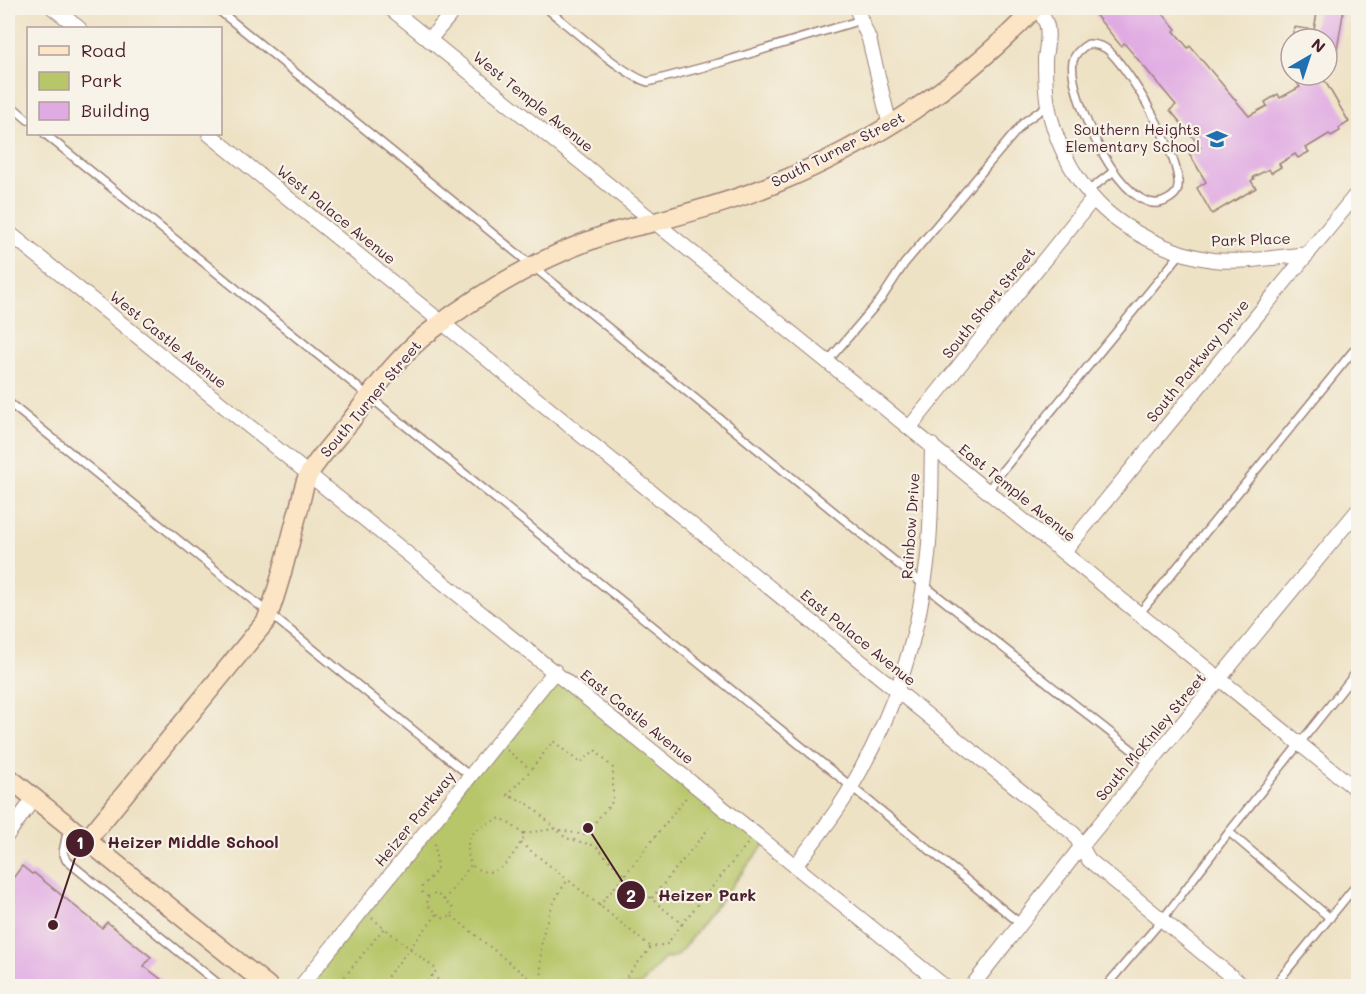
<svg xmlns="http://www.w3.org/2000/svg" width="1366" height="994" viewBox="0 0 1366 994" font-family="Mali,sans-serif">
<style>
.green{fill:#b7c669;stroke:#80724a;stroke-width:1.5}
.building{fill:#e0aae3}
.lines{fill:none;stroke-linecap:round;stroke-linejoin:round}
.service-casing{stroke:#9c8078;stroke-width:10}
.minor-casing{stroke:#9c8078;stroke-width:16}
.secondary-casing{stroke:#9c8078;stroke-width:21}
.path{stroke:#9c8078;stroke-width:2;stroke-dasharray:1.5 4.5;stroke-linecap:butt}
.service{stroke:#fff;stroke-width:7}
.minor{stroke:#fff;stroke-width:14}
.secondary{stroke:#fce5c4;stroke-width:18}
.labels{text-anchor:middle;stroke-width:4.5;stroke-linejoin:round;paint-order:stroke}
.street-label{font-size:15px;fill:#4a1f2b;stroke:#f7f3e8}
.poi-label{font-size:15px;fill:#4a1f2b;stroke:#f7f3e8;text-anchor:end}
.leader{fill:none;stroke:#4a1f2b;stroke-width:2}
.callout-dot{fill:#4a1f2b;stroke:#f7f3e8;stroke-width:2}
.mark-label{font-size:18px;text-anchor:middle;font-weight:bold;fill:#fff}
.callout-label{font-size:16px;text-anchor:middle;font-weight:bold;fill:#4a1f2b;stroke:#f7f3e8;stroke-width:4.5;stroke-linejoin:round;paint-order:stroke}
</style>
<rect width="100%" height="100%" fill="#f7f3e8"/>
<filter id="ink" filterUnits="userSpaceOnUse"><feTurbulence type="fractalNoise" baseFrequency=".0167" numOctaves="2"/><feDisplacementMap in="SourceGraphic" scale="12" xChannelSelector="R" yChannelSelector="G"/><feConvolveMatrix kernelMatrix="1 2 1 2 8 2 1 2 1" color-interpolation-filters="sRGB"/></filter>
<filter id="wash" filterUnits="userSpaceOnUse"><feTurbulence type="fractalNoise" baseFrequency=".008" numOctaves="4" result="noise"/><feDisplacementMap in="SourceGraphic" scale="24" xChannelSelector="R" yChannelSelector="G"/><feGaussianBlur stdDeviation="1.35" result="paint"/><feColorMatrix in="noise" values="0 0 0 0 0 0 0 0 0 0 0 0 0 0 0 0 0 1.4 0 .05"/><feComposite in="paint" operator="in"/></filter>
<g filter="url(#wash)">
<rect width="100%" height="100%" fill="#eee2c5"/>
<polygon class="green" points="555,671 766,842 677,956 664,959 640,986 301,986"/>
<g id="blocks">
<g class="building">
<polygon points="1099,8 1158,8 1176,29 1174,31 1188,48 1190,46 1249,116 1267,106 1265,102 1278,94 1280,98 1300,87 1297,83 1303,79 1304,81 1310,77 1312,82 1322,76 1349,122 1339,128 1340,131 1331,136 1329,134 1306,148 1309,152 1298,158 1295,154 1279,164 1281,167 1271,173 1269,169 1253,177 1254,179 1251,181 1256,188 1212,214 1197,188 1206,182 1189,153 1201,147 1170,110 1176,105 1124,43 1121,46 1093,12"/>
<polygon points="1296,8 1344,8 1334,68 1327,67 1327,39 1292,39 1294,27 1314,30 1317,13 1296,10"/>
<polygon points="22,866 32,874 34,873 102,928 107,922 151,957 144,966 170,986 8,986 8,909 11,912 13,908 8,904 8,885"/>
</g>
</g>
</g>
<g filter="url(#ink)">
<use href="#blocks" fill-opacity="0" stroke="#9c8078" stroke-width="1.5"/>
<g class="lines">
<defs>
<g id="service">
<polyline points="216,8 924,585 1150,764"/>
<path d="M 546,8 C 569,26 623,75 648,82 L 719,63 L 861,20"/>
<path d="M 1088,44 C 1094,44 1099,45 1105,48 C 1128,64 1187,165 1177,191 C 1175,195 1171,198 1167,200 C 1125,225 1067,94 1073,61 C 1075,53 1081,48 1088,44 Z"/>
<polyline points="8,103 28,120"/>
<polyline points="45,134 1021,924"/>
<polyline points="1088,191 1114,171"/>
<polyline points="828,361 881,299 904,264 1024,122 1048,105"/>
<polyline points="8,402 470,776"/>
<polyline points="988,491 998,476 1181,253"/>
<polyline points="1139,614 1358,345"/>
<polyline points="68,828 63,852 66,860 221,986"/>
<polyline points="1229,832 1330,918"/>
<polyline points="1106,986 1162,920 1229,832 1358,670"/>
<polyline points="1274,986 1358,883"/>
</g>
<g id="minor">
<polyline points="53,8 79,28"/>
<polyline points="390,8 1358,791"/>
<polyline points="856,8 869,39 890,126"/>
<path d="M 1037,8 C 1040,12 1044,18 1046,23 C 1050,33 1046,49 1045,59 C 1045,74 1045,90 1048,105 C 1054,138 1071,173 1093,198 C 1119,229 1173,255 1213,260 C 1243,263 1277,257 1308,254"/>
<polyline points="429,40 456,8"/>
<polyline points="209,134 1074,834 1089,860 1243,986"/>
<polyline points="8,232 944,986"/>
<polyline points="910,427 1093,199"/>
<polyline points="1064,552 1358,192"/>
<polyline points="8,834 34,798"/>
<path d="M 795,866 C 813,843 831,820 846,796 C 889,725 917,646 927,564 C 932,525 931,484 932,445"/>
<polyline points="301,986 555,671"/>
<polyline points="972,986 1081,847 1358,510"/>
</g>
<g id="secondary">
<polyline points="8,777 268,986"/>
<path d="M 87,840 L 266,621 C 280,587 288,548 298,512 C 302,499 303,483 310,472 C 321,455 336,439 349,423 C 373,392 397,357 428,333 C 481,292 541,257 605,235 C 621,229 638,226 655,222 C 695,211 736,200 774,184 C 872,144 963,84 1035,8"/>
</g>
</defs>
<use href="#service" class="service-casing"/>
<use href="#minor" class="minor-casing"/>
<use href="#secondary" class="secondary-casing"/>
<g class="path">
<polyline points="507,750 530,769"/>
<polyline points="507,795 531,770 553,741 580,763 595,750 613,768 613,801 584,835 556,829 530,805 507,795 520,800"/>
<path d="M 523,833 L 524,838 C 511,857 498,885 471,865 C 461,835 475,828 501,818 L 523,833 L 556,829 L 566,838 L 596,846 L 624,876 L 688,795"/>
<polyline points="521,843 568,880"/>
<polyline points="428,897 436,893 453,908 452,916 443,918 427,905 428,897 422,892 422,887 437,870 435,843"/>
<polyline points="652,898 709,828"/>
<polyline points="444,900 471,865"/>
<polyline points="599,906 624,876 682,924 748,843"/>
<polyline points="452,916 538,986"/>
<polyline points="372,918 384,928"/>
<polyline points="432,975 446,986"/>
<polyline points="337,986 384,928 437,970 423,986"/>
<polyline points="380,986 438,913"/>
<path d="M 544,986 C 535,951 545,909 568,880 L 651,947"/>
<polyline points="619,986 651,947 667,944 682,924"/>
</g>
<use href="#service" class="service"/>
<use href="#minor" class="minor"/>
<use href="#secondary" class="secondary"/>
</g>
</g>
<defs>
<symbol id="school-bare" viewBox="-9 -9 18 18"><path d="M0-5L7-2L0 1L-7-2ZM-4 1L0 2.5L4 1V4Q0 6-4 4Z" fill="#1f6fb2" stroke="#f7f3e8" stroke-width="2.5" paint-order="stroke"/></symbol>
</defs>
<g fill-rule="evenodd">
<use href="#school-bare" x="1202" y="124" width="30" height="30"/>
</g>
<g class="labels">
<g class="street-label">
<text transform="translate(533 102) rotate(39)" y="5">West Temple Avenue</text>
<text transform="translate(838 150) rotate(-27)" y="5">South Turner Street</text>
<text transform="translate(336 215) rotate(39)" y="5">West Palace Avenue</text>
<text transform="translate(1251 240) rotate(-2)" y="5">Park Place</text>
<text transform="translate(989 303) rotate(-51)" y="5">South Short Street</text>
<text transform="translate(168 340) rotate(39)" y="5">West Castle Avenue</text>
<text transform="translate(1198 361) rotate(-51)" y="5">South Parkway Drive</text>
<text transform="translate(371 399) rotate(-50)" y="5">South Turner Street</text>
<text transform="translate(1017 493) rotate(39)" y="5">East Temple Avenue</text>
<text transform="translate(911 526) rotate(-86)" y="5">Rainbow Drive</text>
<text transform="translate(858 638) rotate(39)" y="5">East Palace Avenue</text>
<text transform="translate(637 717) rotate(39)" y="5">East Castle Avenue</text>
<text transform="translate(1151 737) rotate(-50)" y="5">South McKinley Street</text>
<text transform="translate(415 819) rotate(-51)" y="5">Heizer Parkway</text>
</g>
<g class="poi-label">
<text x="1200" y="135">Southern Heights<tspan x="1200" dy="17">Elementary School</tspan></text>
</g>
</g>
<path class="leader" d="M53 925L80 843M588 828L631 895"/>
<g class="callout-dot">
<circle cx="53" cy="925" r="6"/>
<circle cx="588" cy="828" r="6"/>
<circle cx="80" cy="843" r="15"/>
<circle cx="631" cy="895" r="15"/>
</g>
<g class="mark-label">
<text x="80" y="849">1</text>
<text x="631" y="902">2</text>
</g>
<g class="callout-label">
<text x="193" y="848">Heizer Middle School</text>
<text x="707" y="901">Heizer Park</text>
</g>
<rect width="1366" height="994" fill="none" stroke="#f7f3e8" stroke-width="30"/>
<rect x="27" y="27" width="195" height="108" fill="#f7f3e8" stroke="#b29e9c" stroke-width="1.5"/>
<rect x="39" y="46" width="30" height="9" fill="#fce5c4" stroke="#b29e9c" stroke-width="1.5"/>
<text x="81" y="57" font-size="18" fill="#4a1f2b">Road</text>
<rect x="39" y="72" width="30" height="18" fill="#b7c669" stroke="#b29e9c" stroke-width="1.5"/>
<text x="81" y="87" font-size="18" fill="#4a1f2b">Park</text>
<rect x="39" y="102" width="30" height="18" fill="#e0aae3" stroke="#b29e9c" stroke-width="1.5"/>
<text x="81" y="117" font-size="18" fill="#4a1f2b">Building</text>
<g transform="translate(1309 57) rotate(39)"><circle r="28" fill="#f7f3e8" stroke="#b29e9c" stroke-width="1.5"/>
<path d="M0-4.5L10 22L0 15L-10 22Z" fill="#1f6fb2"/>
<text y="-9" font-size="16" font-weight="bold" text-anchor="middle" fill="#4a1f2b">N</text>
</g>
</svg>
